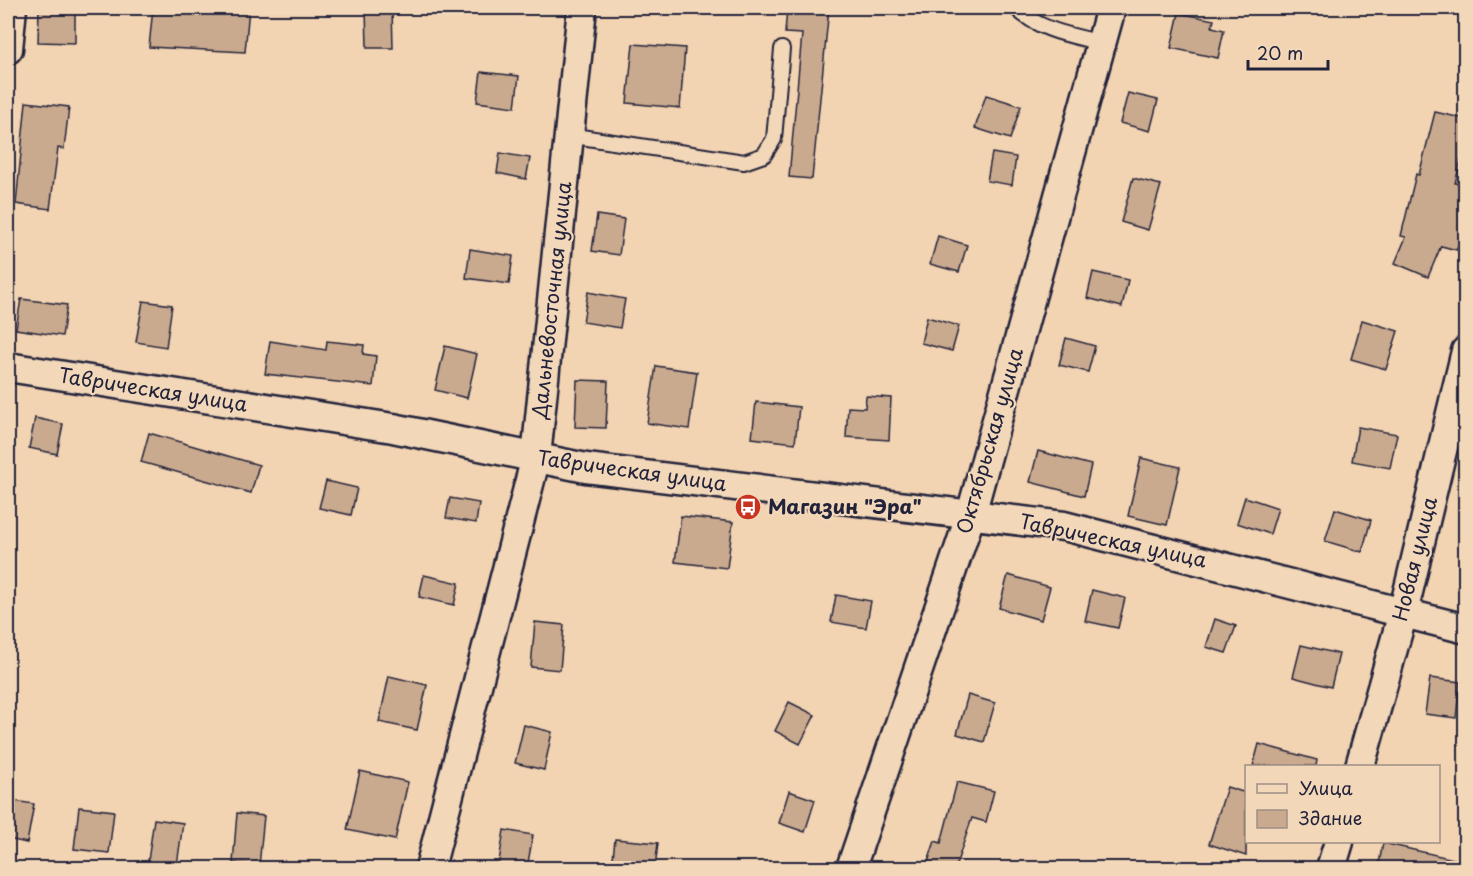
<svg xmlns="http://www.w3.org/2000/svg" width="1473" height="876" viewBox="0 0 1473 876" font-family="'Playpen Sans',sans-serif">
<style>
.building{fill:#caaa8e;stroke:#22223b;stroke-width:1.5}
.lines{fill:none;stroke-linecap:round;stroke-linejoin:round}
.service-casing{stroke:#22223b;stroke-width:18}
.minor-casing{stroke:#22223b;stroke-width:33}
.service{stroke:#f2d8b9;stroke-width:14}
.minor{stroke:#f2d8b9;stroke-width:28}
.labels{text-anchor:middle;stroke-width:4.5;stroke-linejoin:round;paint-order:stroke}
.street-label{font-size:20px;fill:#22223b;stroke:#f2d8b9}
.poi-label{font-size:20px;font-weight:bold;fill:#22223b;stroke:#f2d8b9;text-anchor:start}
</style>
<rect width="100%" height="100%" fill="#f3d4b2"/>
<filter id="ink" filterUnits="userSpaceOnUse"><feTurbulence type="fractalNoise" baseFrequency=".0167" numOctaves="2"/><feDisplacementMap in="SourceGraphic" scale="12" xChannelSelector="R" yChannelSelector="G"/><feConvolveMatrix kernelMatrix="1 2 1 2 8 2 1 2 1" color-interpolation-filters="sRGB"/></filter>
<g filter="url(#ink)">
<g class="building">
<polygon points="39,8 75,8 75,43 38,42"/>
<polygon points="153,8 249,8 245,52 149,47"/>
<polygon points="366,8 392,8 393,48 367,48"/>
<polygon points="787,8 829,8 812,179 789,177 802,34 785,33"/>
<polygon points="1179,13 1214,20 1212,27 1224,30 1218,58 1171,48"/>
<polygon points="633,44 685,48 680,108 627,103"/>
<polygon points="481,72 519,76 515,107 477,102"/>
<polygon points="1128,93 1158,100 1150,131 1120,123"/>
<polygon points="986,95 1021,106 1010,139 975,128"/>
<polygon points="26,102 69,107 64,149 58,148 50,209 16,204"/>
<polygon points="1435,112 1466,119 1466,142 1455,183 1466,186 1466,215 1457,250 1441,246 1428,277 1395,263 1406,237 1401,236 1416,174 1419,175"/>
<polygon points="500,153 530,158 526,179 497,173"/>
<polygon points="992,153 1016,157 1012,185 987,181"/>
<polygon points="1133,178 1161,185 1148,230 1121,222"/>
<polygon points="597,215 624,219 619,255 592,251"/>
<polygon points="938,236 967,245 959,272 930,264"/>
<polygon points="470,249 513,256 509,284 466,278"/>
<polygon points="1093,272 1128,280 1122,307 1087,298"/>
<polygon points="588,292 625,299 620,328 583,322"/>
<polygon points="21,299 67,305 62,336 16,329"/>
<polygon points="143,301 172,305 166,347 136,342"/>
<polygon points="927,317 959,326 952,351 921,343"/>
<polygon points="1362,320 1398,331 1386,369 1351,359"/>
<polygon points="1066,338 1095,346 1088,372 1059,365"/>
<polygon points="270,341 326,350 327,341 364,345 363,354 376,356 373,386 265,374"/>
<polygon points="445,346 477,354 467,398 435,390"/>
<polygon points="656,366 697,372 689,429 647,423"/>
<polygon points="577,380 608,381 606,428 575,427"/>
<polygon points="866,396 891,398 889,440 846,437 848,407 865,408"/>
<polygon points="756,402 799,407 795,443 752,438"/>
<polygon points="35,418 63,424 57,454 29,448"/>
<polygon points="1358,427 1397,434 1390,468 1352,461"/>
<polygon points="149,433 259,465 251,493 141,462"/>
<polygon points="1038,451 1091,465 1084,496 1030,482"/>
<polygon points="1141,458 1180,467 1167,525 1128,516"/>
<polygon points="326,481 357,488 351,515 319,508"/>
<polygon points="1245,497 1278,508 1270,534 1237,523"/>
<polygon points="450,498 479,503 476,523 446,518"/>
<polygon points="1335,509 1371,520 1362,552 1325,541"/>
<polygon points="681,516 733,522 727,568 675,562"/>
<polygon points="424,575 459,583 454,605 419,597"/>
<polygon points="1008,575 1050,587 1041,620 999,608"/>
<polygon points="1092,590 1125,598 1118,628 1085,621"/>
<polygon points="836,595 871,601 866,628 831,622"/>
<polygon points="1215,619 1236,626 1226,653 1206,647"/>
<polygon points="535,622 564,625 560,670 531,667"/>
<polygon points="1301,645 1339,654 1331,687 1293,677"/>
<polygon points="389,676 427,685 417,730 379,722"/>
<polygon points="1430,678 1460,682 1456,718 1425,714"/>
<polygon points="968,695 995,703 984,742 957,734"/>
<polygon points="789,702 815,715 800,744 775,731"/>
<polygon points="524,725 552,732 544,770 515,763"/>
<polygon points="1259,744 1317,760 1316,766 1253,766"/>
<polygon points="360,771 408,782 395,840 347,830"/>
<polygon points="957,782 994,791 986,822 972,818 955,868 926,868 935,841 941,843"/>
<polygon points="1227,787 1246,793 1246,856 1209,844"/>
<polygon points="789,791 815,800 805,832 779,823"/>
<polygon points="8,800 34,804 27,843 8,839"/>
<polygon points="79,807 114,811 109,853 74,849"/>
<polygon points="237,813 264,816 259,866 233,863"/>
<polygon points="154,819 183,823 177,865 148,861"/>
<polygon points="504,830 533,835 527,868 498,868"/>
<polygon points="615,839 658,843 655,868 612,868"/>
<polygon points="1383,843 1458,860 1457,868 1378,868"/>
</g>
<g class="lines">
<defs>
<g id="service">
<path d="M 1016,8 C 1040,31 1070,35 1102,43"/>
<polyline points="568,135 744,162 764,155 774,139 782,49"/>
</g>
<g id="minor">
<polyline points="8,49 12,8"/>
<polyline points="8,367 393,428 586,468 1064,526 1466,629"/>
<polyline points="1360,766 1403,613 1466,351"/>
<polyline points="430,868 536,457 582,8"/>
<polyline points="851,868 971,514 1111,8"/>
<polyline points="1331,868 1339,842"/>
</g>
</defs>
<use href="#service" class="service-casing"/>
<use href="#minor" class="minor-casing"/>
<use href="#service" class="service"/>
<use href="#minor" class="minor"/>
</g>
</g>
<defs>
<symbol id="bus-disc" viewBox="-11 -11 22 22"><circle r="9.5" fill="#c8321e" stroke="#f2d8b9"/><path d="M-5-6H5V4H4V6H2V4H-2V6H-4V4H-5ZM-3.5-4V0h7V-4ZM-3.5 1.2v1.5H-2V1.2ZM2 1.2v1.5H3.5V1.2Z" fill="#fff"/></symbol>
</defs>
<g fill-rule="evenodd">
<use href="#bus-disc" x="733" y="492" width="30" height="30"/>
</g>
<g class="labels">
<g class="street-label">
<text transform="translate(552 300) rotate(-84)" y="7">Дальневосточная улица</text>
<text transform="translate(153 390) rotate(9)" y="7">Таврическая улица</text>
<text transform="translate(990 441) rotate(-74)" y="7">Октябрьская улица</text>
<text transform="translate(632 471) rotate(8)" y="7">Таврическая улица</text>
<text transform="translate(1113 541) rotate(12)" y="7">Таврическая улица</text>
<text transform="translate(1415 559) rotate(-76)" y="7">Новая улица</text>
</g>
<g class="poi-label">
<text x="768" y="514">Магазин "Эра"</text>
</g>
</g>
<rect width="1473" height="876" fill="none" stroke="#f2d8b9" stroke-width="30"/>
<rect x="15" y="15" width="1443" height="846" fill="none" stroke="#22223b" stroke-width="2" filter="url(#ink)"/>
<rect x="1245" y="765" width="195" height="78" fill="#f2d8b9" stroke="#9f8f87" stroke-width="1.5"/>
<rect x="1257" y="784" width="30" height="9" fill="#f2d8b9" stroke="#9f8f87" stroke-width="1.5"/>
<text x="1299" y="795" font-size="18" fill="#22223b">Улица</text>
<rect x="1257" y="810" width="30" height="18" fill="#caaa8e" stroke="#9f8f87" stroke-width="1.5"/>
<text x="1299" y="825" font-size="18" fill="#22223b">Здание</text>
<path d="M1248 60v9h80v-9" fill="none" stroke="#22223b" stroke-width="3"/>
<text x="1257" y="60" font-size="18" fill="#22223b" stroke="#f2d8b9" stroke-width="4.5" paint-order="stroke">20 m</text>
</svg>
